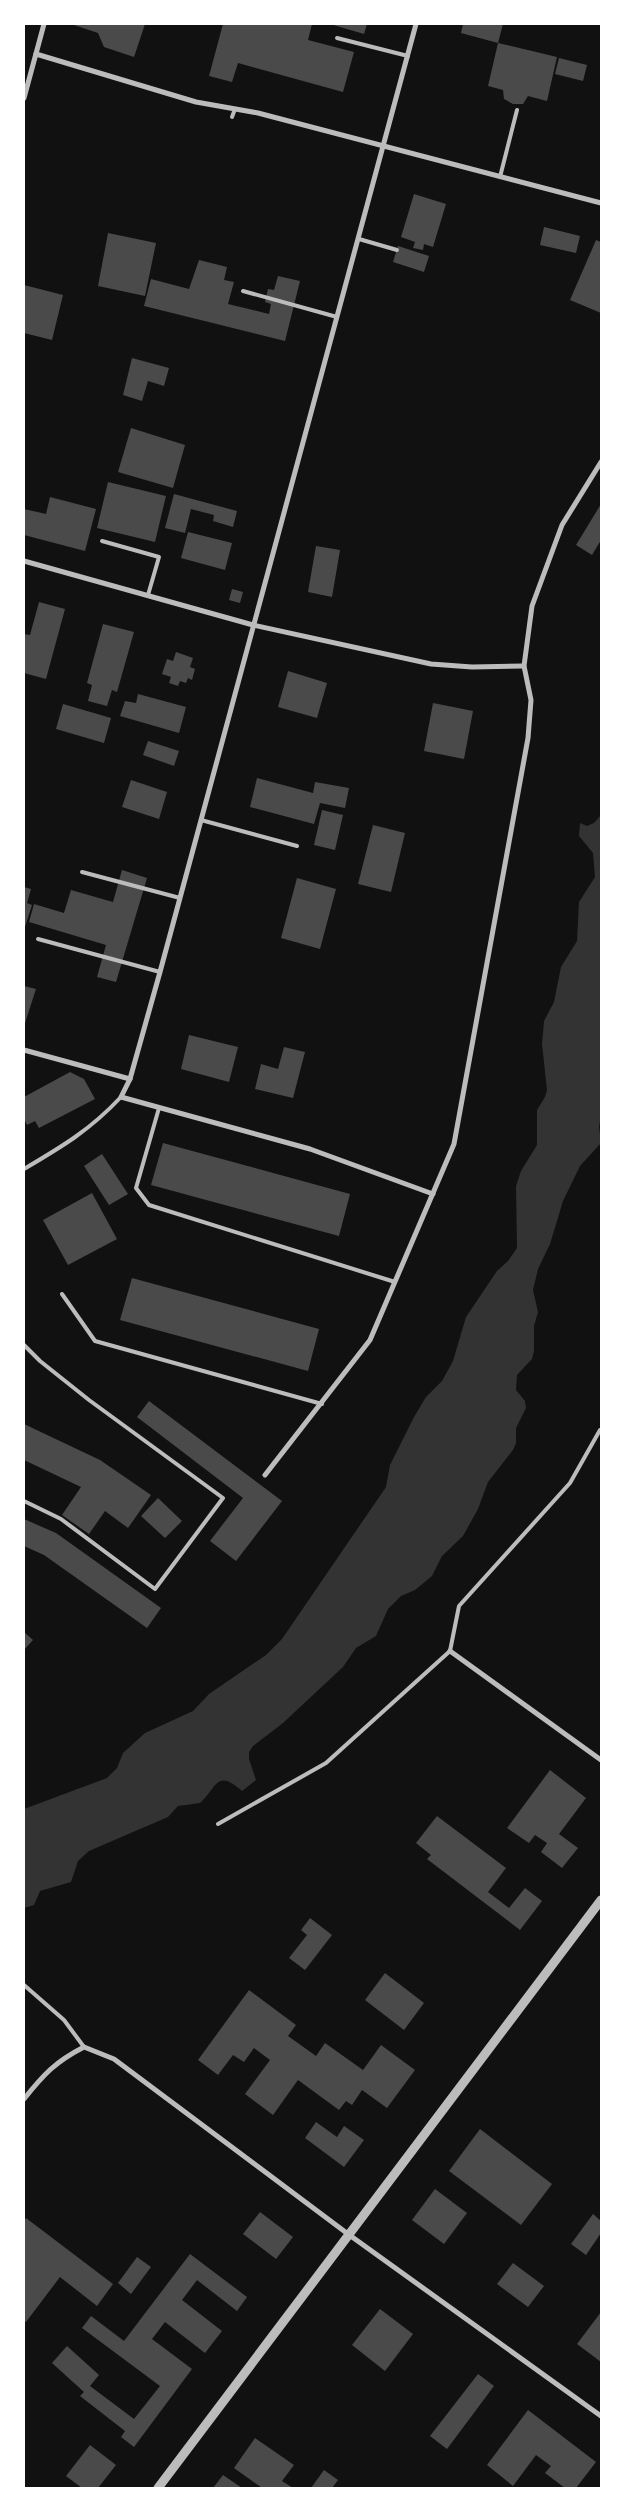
<svg xmlns="http://www.w3.org/2000/svg" width="625" height="2512" viewBox="0 0 625 2512" font-family="'Exo 2',sans-serif">
<style>
.water{fill:#333}
.building{fill:#4a4a4a}
.lines{fill:none;stroke-linecap:round;stroke-linejoin:round}
.service{stroke:#bcbcbc;stroke-width:4}
.minor{stroke:#bcbcbc;stroke-width:5}
.tertiary{stroke:#bcbcbc;stroke-width:9}
</style>
<rect width="100%" height="100%" fill="#111"/>
<path class="water" d="M 601,815 L 601,1115 L 599,1127 L 601,1143 L 580,1166 L 563,1201 L 550,1244 L 538,1269 L 533,1290 L 538,1312 L 534,1326 L 534,1351 L 532,1359 L 517,1375 L 516,1390 L 525,1401 L 526,1408 L 516,1428 L 516,1443 L 513,1450 L 488,1482 L 478,1509 L 463,1536 L 442,1556 L 432,1576 L 415,1590 L 401,1596 L 388,1609 L 376,1636 L 356,1648 L 343,1667 L 283,1723 L 253,1746 L 249,1752 L 249,1759 L 256,1780 L 242,1791 C 216,1768 217,1788 200,1803 L 178,1806 L 168,1817 L 89,1851 L 78,1861 L 71,1882 L 40,1891 L 34,1905 L 24,1908 L 24,1809 L 107,1778 L 117,1768 L 123,1753 L 145,1733 L 193,1711 L 209,1694 L 266,1655 L 282,1639 L 386,1487 L 390,1465 L 414,1417 L 426,1397 L 442,1381 L 453,1361 L 466,1317 L 497,1271 L 508,1261 L 517,1248 L 516,1186 L 521,1171 L 537,1145 L 537,1110 L 545,1097 L 547,1090 L 542,1044 L 544,1021 L 554,1002 L 561,967 L 577,941 L 579,902 L 595,877 L 593,853 L 579,836 L 580,823 L 587,826 L 594,823 Z"/>
<g class="building">
<polygon points="71,24 145,24 134,57 104,47 98,33"/>
<polygon points="223,24 312,24 308,40 354,52 343,92 238,63 232,82 209,76"/>
<polygon points="330,24 367,24 364,34"/>
<polygon points="463,24 503,24 498,43 557,57 547,101 528,96 523,104 513,104 504,99 503,90 488,86 498,43 461,33"/>
<polygon points="559,58 587,65 583,81 555,74"/>
<polygon points="414,194 446,204 433,247 424,244 423,250 413,248 415,242 401,237"/>
<polygon points="544,227 580,236 576,253 540,245"/>
<polygon points="108,233 156,243 145,296 98,286"/>
<polygon points="596,240 601,242 601,313 570,300"/>
<polygon points="398,246 429,256 424,272 393,262"/>
<polygon points="199,260 227,267 224,280 234,282 228,304 269,314 271,304 265,302 268,289 274,290 278,276 300,281 285,341 144,306 151,279 189,289"/>
<polygon points="24,285 63,295 52,340 24,333"/>
<polygon points="132,358 169,368 164,386 148,381 142,401 123,395"/>
<polygon points="131,428 185,445 173,488 118,472"/>
<polygon points="108,482 166,496 155,542 97,528"/>
<polygon points="174,494 237,511 233,527 213,521 214,515 191,509 185,533 165,528"/>
<polygon points="50,497 96,509 85,551 24,535 24,509 46,514"/>
<polygon points="601,504 601,540 592,555 576,545"/>
<polygon points="188,532 232,543 225,570 181,558"/>
<polygon points="316,546 340,550 332,597 308,592"/>
<polygon points="232,589 243,592 240,603 229,600"/>
<polygon points="39,602 65,609 46,679 24,673 24,634 30,635"/>
<polygon points="103,624 134,632 117,692 112,690 107,706 88,701 92,685 87,683"/>
<polygon points="176,652 193,658 190,667 195,669 192,680 188,678 186,683 180,681 178,686 169,683 171,677 162,674 167,659 173,661"/>
<polygon points="288,671 327,683 317,718 278,707"/>
<polygon points="138,694 186,707 179,733 120,716 125,701 136,703"/>
<polygon points="433,703 473,711 464,759 424,751"/>
<polygon points="63,704 111,718 104,743 56,729"/>
<polygon points="148,741 179,751 174,766 143,755"/>
<polygon points="257,778 313,793 315,782 349,788 345,808 320,803 314,824 250,807"/>
<polygon points="131,780 167,792 159,819 122,807"/>
<polygon points="322,810 343,815 335,850 314,845"/>
<polygon points="373,825 405,833 391,892 358,884"/>
<polygon points="122,870 147,878 116,982 97,977 106,945 29,922 34,904 64,913 71,890 113,902"/>
<polygon points="297,878 336,889 320,949 281,938"/>
<polygon points="24,887 31,889 27,903 32,905 24,930"/>
<polygon points="24,986 36,989 24,1026"/>
<polygon points="189,1035 238,1047 229,1082 181,1069"/>
<polygon points="284,1047 305,1052 293,1098 255,1089 261,1064 278,1069"/>
<polygon points="70,1072 84,1079 95,1099 39,1128 35,1121 27,1125 24,1119 24,1097"/>
<polygon points="163,1143 350,1194 339,1236 151,1185"/>
<polygon points="102,1154 128,1194 109,1205 84,1166"/>
<polygon points="92,1193 117,1239 68,1265 43,1220"/>
<polygon points="132,1278 319,1329 308,1371 120,1320"/>
<polygon points="149,1401 282,1501 236,1561 210,1541 243,1498 137,1417"/>
<polygon points="24,1424 100,1460 151,1495 128,1528 105,1511 89,1534 62,1515 81,1487 24,1460"/>
<polygon points="158,1498 182,1521 165,1538 141,1516"/>
<polygon points="24,1519 56,1533 161,1608 147,1628 44,1555 24,1546"/>
<polygon points="24,1632 33,1640 24,1650"/>
<polygon points="550,1770 586,1798 559,1834 578,1848 562,1868 541,1852 547,1843 535,1835 529,1843 507,1828"/>
<polygon points="437,1816 506,1868 488,1892 509,1908 525,1888 542,1901 520,1930 427,1859 431,1855 416,1843"/>
<polygon points="310,1918 332,1935 305,1970 289,1958 307,1935 301,1930"/>
<polygon points="385,1973 424,2003 404,2030 365,2000"/>
<polygon points="249,1990 296,2025 288,2036 316,2056 325,2043 363,2070 381,2045 415,2070 387,2108 362,2090 352,2105 346,2101 339,2110 298,2080 273,2115 245,2094 270,2060 254,2048 244,2062 233,2055 218,2075 198,2060"/>
<polygon points="316,2122 337,2137 344,2126 364,2140 344,2167 305,2138"/>
<polygon points="480,2129 552,2184 521,2225 449,2171"/>
<polygon points="435,2189 467,2213 444,2244 412,2220"/>
<polygon points="260,2212 293,2237 276,2259 243,2234"/>
<polygon points="593,2214 601,2221 601,2233 586,2255 571,2244"/>
<polygon points="26,2218 113,2284 97,2306 60,2277 26,2322 24,2320 24,2221"/>
<polygon points="190,2254 247,2297 237,2311 197,2280 182,2300 222,2331 205,2353 165,2322 152,2339 192,2369 134,2447 121,2437 125,2431 80,2396 84,2392 52,2363 67,2346 99,2375 90,2386 134,2419 160,2386 82,2328 91,2316 124,2341"/>
<polygon points="137,2257 151,2267 131,2294 118,2283"/>
<polygon points="513,2263 544,2286 528,2307 497,2284"/>
<polygon points="380,2309 413,2334 385,2371 352,2345"/>
<polygon points="601,2312 601,2362 577,2344"/>
<polygon points="478,2374 494,2386 447,2449 430,2436"/>
<polygon points="528,2410 596,2462 576,2488 565,2488 545,2473 551,2466 536,2455 513,2486 487,2465"/>
<polygon points="255,2438 294,2465 282,2481 293,2488 262,2488 234,2468"/>
<polygon points="90,2445 116,2465 98,2488 82,2488 66,2476"/>
<polygon points="324,2470 338,2480 332,2488 311,2488"/>
<polygon points="223,2475 242,2488 213,2488"/>
</g>
<g class="lines">
<g class="service">
<polyline points="337,38 408,56"/>
<polyline points="232,117 235,109"/>
<polyline points="500,177 517,110"/>
<polyline points="359,239 397,250"/>
<polyline points="243,291 337,317"/>
<polyline points="102,541 159,557 148,595"/>
<polyline points="201,820 297,846"/>
<polyline points="82,872 180,898"/>
<polyline points="38,939 160,972"/>
<polyline points="159,1108 136,1188 149,1205 395,1282"/>
<path d="M 24,1169 C 63,1146 90,1130 121,1097"/>
<polyline points="62,1294 95,1341 322,1404"/>
<polyline points="24,1345 40,1361 89,1400 223,1498 155,1589 61,1519 24,1501"/>
<polyline points="218,1824 326,1763 450,1651 459,1606 570,1483 600,1430"/>
<polyline points="24,1985 64,2020 84,2047"/>
</g>
<g class="minor">
<polyline points="416,24 160,972 130,1079 121,1097 310,1149 433,1194"/>
<polyline points="36,54 196,102 258,113 601,203"/>
<polyline points="24,98 44,24"/>
<polyline points="24,561 253,625 431,664 472,667 524,666"/>
<polyline points="24,1050 130,1079"/>
<polyline points="265,1475 370,1340 454,1144 528,738 531,700 524,666 532,606 562,525 601,462"/>
<polyline points="450,1651 601,1760"/>
<path d="M 24,2099 C 44,2074 55,2062 84,2047 L 114,2059 L 348,2234 L 601,2416"/>
</g>
<polyline class="tertiary" points="158,2488 601,1900"/>
</g>
<rect width="625" height="2512" fill="none" stroke="#ffffff" stroke-width="50"/>
</svg>
